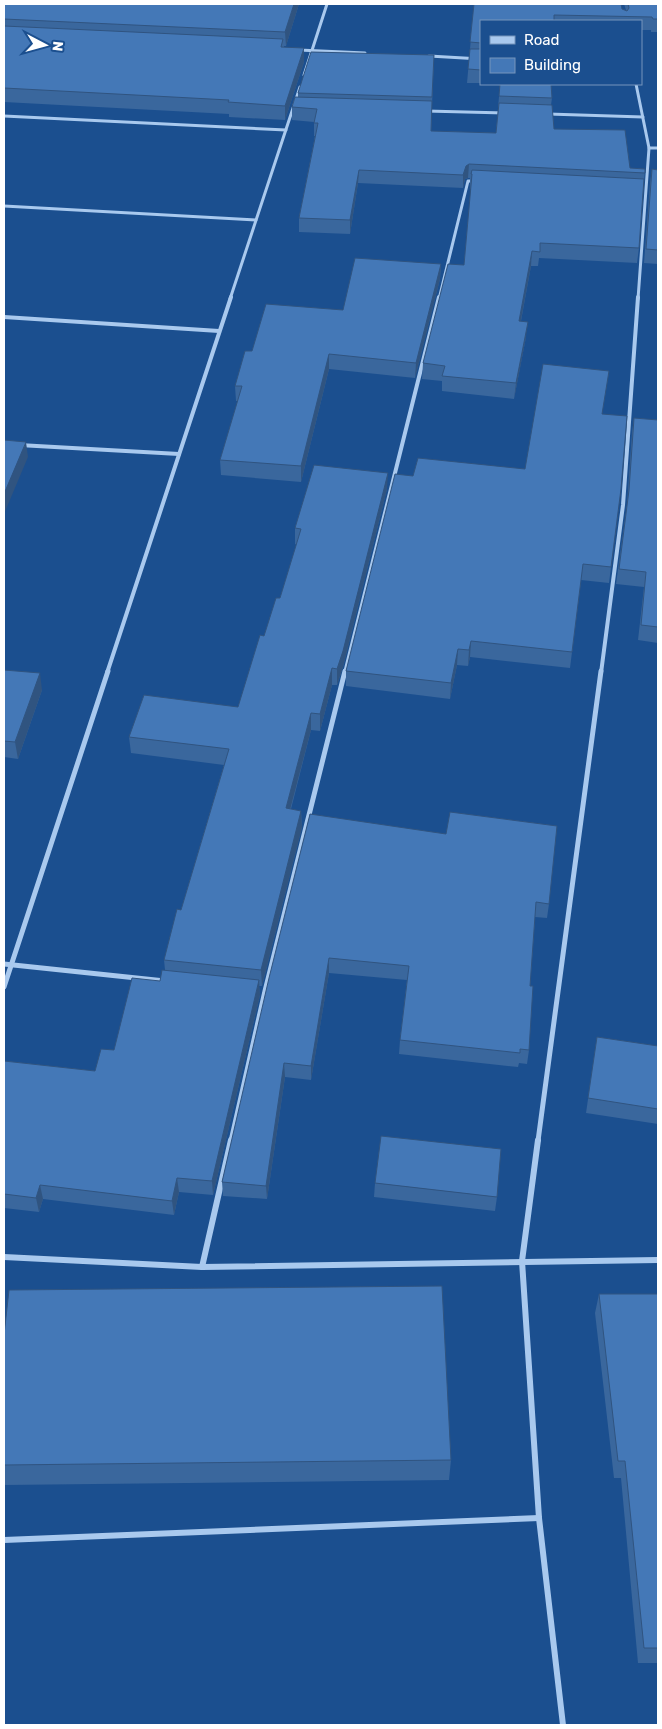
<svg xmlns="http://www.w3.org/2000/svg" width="662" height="1729" viewBox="0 0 662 1729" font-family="Rubik,sans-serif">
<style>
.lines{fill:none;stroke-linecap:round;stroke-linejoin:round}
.minor-far3{stroke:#a9c9ee;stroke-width:3}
.minor-far2{stroke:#a9c9ee;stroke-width:4}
.minor-far1{stroke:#a9c9ee;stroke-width:5}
.minor{stroke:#a9c9ee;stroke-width:6}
.wall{fill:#3a679d}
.shaded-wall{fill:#305480}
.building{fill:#4478b7;stroke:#305480}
</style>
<rect width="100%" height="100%" fill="#1b4f8f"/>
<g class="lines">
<g class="minor-far3">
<polyline points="299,50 365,53"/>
<polyline points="429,56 481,59"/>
<polyline points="304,75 327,4"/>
<polyline points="636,84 649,148 638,299"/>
<polyline points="426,111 505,113"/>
<polyline points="548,114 643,117"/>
<polyline points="4,116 286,130"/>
<polyline points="649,148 658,148"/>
<polyline points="4,206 256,220"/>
<polyline points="230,299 300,87"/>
<polyline points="439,299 468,181 477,181"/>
</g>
<g class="minor-far2">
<polyline points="4,317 219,331"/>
<polyline points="19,445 179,454"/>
<polyline points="107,673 231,297"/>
<polyline points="345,673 439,297"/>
<polyline points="601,673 623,505 638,297"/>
</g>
<g class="minor-far1">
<polyline points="4,964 165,981"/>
<polyline points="4,987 108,671"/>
<polyline points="231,1141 265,991 345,671"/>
<polyline points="538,1141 601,671"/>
</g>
<g class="minor">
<polyline points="538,1140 522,1261 539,1518 563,1725"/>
<polyline points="4,1257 202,1267 658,1260"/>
<polyline points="202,1267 231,1140"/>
<polyline points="4,1540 539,1518"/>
</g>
</g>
<g class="wall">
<polygon points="4,4 299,4 286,46 284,46 284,47 304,62 285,120 229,117 229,114 4,102"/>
<polygon points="474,4 622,9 626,10 624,4 658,4 658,32 651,32 651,30 641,30 641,21 481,21 481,83 467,83"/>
<polygon points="434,55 431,131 496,133 500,84 552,98 551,105 554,129 630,168 645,169 639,248 637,263 539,258 538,266 531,266 521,321 526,337 514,399 442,391 442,381 422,379 423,363 464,265 471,189 470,189 470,178 468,178 465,179 463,188 358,183 350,234 299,232 299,218 315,136 314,136 314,122 292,120 292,107 298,97 298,93"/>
<polygon points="652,169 658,170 658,264 644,263 650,183"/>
<polygon points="441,264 440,279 415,378 329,369 301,482 221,475 220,460 238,401 236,401 235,386 252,351 343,310"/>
<polygon points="658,295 658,316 657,316"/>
<polygon points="603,414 621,489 609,583 581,580 570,668 470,657 468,666 457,665 450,699 346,686 346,671 413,476 525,469"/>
<polygon points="634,418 658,420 658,643 638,640 644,587 616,584 627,505 632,432"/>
<polygon points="387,489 343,667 337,685 332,685 320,731 311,730 291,809 301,811 302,827 262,986 259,986 260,995 213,1195 179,1192 174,1215 43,1199 39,1212 4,1208 4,1061 95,1071 114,1050 160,981 165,970 164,960 181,910 224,765 131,753 129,737 238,707 264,636 280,598 297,545 295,544 295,528"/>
<polygon points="4,670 42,690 18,759 4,757"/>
<polygon points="310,814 549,904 547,918 535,917 530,986 529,1050 527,1064 519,1063 518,1067 399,1054 400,1040 407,980 329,973 311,1080 285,1077 267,1199 223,1196 222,1182"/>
<polygon points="597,1037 658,1046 658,1124 586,1113"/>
<polygon points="375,1183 497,1197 495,1211 374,1197"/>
<polygon points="599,1294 658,1294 658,1663 638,1663 621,1478 614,1478 595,1313"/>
<polygon points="4,1335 451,1460 449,1480 4,1485"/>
</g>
<g class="shaded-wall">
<polygon points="294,4 299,4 286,46 285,32"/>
<polygon points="304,48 304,62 285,120 285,106"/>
<polygon points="469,164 468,178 465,179 463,188 463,175 466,166"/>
<polygon points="359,170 358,183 350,234 350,220"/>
<polygon points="532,251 531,266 518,336 519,321"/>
<polygon points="441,264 440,279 415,378 416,363"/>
<polygon points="528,322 526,337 514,399 516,383"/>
<polygon points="329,354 329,369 301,482 301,466"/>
<polygon points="26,442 28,457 4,514 4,494"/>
<polygon points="388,473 387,489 343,667 337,685 337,669"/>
<polygon points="471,641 470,657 468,666 469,650"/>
<polygon points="458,649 457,665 450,699 451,683"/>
<polygon points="332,668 332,685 320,731 320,714"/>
<polygon points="40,673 42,690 18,759 15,742"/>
<polygon points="311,713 311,730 286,825 286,808"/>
<polygon points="301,811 302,827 262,986 261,970"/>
<polygon points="329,958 329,973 311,1080 311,1066"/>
<polygon points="259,980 260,995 213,1195 212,1181"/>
<polygon points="284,1063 285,1077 267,1199 266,1186"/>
<polygon points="177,1178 179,1192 174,1215 172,1201"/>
<polygon points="40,1185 43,1199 39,1212 36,1198"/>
</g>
<g class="building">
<polygon points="4,4 294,4 285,32 4,19"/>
<polygon points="474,4 621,4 622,9 627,11 629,8 628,4 658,4 658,19 653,19 652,17 554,15 554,21 481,21 481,43 470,42"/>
<polygon points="4,26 283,39 281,47 304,48 285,106 228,102 229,100 4,88"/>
<polygon points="470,49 481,49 481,70 468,69"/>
<polygon points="311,52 434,55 432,97 298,93"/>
<polygon points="500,84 551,84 552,98 499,96"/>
<polygon points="295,97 432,101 431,131 496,133 499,103 552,105 554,129 625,130 630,168 645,169 645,173 469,164 466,166 463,175 359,170 350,220 299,218 318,123 314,123 317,109 292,107"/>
<polygon points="652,169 658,170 658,250 646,249"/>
<polygon points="472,170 644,179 639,248 540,243 540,252 532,251 519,321 528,322 516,383 442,376 445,366 423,363 448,264 464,265 472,174 471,174"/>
<polygon points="355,258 441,264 416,363 329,354 301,466 220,460 242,386 235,386 245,351 252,351 266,304 343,310"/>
<polygon points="543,364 609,371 602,414 627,416 621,489 611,567 583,564 572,652 471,641 469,650 458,649 451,683 346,671 395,474 413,476 418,458 525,469"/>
<polygon points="634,418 658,420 658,627 641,625 646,572 619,569 629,490"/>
<polygon points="4,440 26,442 4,494"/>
<polygon points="314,465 388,473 343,651 337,669 332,668 320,714 311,713 286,808 301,811 261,970 164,960 177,909 181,910 229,749 129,737 144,695 238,707 260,635 264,636 276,598 280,598 301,529 295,528"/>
<polygon points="4,670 40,673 15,742 4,741"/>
<polygon points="450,812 557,826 549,904 536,902 530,986 533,986 529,1050 520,1049 520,1053 400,1040 409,966 329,958 311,1066 284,1063 266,1186 222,1182 269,978 310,814 446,834"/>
<polygon points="162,970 259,980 212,1181 177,1178 172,1201 40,1185 36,1198 4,1194 4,1061 95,1071 101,1049 114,1050 132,978 160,981"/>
<polygon points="597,1037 658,1046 658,1109 588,1098"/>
<polygon points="381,1136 501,1149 497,1197 375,1183"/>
<polygon points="442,1286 451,1460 4,1465 4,1335 9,1290"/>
<polygon points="599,1294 658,1294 658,1648 644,1648 625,1461 618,1461"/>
</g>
<rect width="662" height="1729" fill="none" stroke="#ffffff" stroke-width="10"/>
<rect x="480" y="20" width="162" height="65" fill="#1b4f8f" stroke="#7695bc"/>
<rect x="490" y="36" width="25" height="8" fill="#a9c9ee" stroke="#7695bc"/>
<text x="524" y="45" font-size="15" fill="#ffffff">Road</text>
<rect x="490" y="58" width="25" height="15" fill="#4478b7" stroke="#7695bc"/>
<text x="524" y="70" font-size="15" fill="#ffffff">Building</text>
<g transform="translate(45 45) rotate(96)" stroke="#1b4f8f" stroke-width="4" paint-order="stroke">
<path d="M0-4L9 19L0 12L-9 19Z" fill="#ffffff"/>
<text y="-8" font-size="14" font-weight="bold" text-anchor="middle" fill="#ffffff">N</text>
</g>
</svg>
